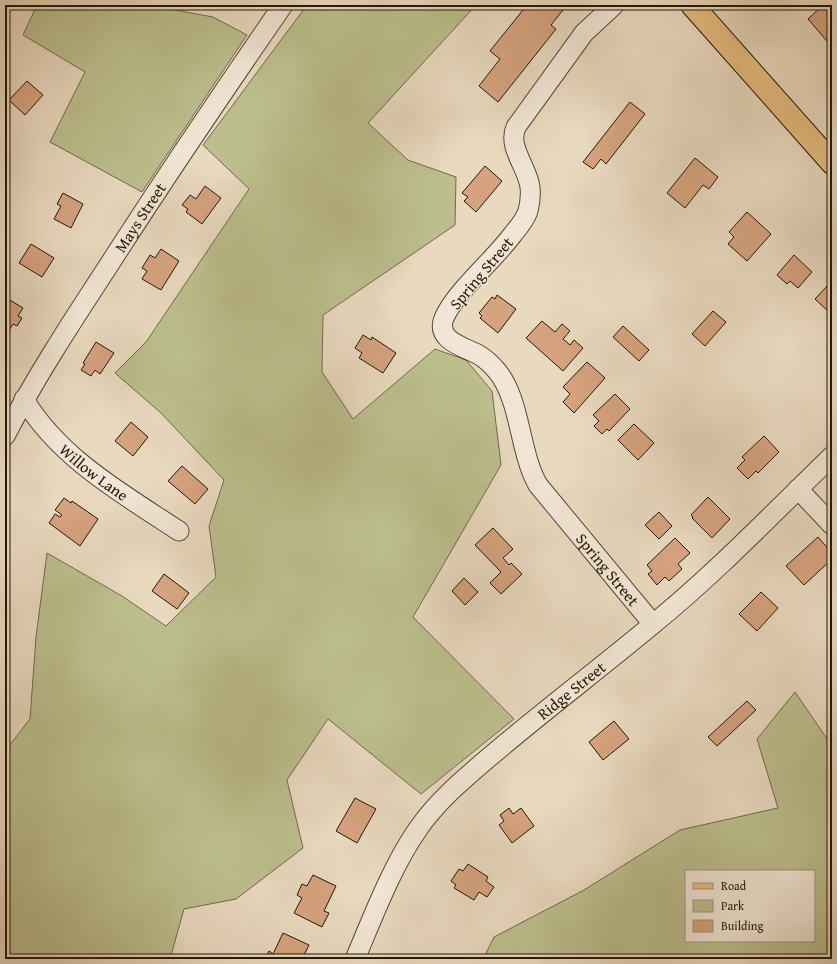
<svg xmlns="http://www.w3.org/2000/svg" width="837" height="964" viewBox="0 0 837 964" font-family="'Gentium Book Plus',serif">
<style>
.green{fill:#bcbe8e;stroke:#706a4a;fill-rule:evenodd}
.building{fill:#d5a37f;stroke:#251707}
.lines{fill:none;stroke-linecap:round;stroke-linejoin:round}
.minor-casing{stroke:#564835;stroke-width:21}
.primary-casing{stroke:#251707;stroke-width:24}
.minor{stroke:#f1e6d5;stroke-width:19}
.primary{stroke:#e4bc80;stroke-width:22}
.labels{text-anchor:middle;stroke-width:3;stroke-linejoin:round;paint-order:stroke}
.street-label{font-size:16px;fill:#251707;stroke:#f1e6d5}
</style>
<rect width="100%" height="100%" fill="#e9d9bf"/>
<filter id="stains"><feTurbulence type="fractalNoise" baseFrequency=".005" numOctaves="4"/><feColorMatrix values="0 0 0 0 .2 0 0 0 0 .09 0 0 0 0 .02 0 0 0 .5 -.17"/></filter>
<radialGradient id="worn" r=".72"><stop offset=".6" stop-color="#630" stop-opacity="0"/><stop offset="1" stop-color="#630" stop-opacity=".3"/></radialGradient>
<g class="green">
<polygon points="37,5 148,5 213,17 247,35 142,192 50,142 85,72 23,35"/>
<polygon points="307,5 476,5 368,123 408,160 456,177 455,225 323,315 322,372 353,419 435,349 466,360 492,391 501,465 413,617 514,719 421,794 328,719 287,780 303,848 236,899 184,909 170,959 5,959 5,751 30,719 36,637 47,553 122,596 166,626 216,577 209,526 224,480 161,413 115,373 146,342 249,189 203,145"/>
<path d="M 795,692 L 832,746 L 832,959 L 483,959 L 494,937 L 584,890 L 680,830 L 778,808 L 757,739 ZM 686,871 L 814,871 L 814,941 L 686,941 Z"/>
</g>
<g class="building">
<polygon points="527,5 567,5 551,25 556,29 498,102 479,86 500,59 490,51"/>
<polygon points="823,5 832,5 832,47 808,19"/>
<polygon points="27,81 43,95 25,115 9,100"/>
<polygon points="630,102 645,114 606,164 601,159 593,169 583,162"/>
<polygon points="695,158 718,177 709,189 703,185 685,208 667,193"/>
<polygon points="485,166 502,181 476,212 464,201 468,197 462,193"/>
<polygon points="205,186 221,198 202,224 186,212 188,209 182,205 190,195 196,199"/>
<polygon points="63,193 83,204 71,228 54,219 61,206 57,204"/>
<polygon points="747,212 771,234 747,261 728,244 734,237 729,232"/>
<polygon points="31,244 54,258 42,277 19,263"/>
<polygon points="161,249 179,261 161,290 142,279 147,271 142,268 150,255 155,258"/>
<polygon points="794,255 812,272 798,288 790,281 787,284 777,275"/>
<polygon points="828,285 832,289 832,310 829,312 815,299"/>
<polygon points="497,295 516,309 498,333 480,318 482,316 479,313 492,297 495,299"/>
<polygon points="5,297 23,308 18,316 22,318 17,326 13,324 8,332 5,330"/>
<polygon points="713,311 726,322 705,346 692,334"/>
<polygon points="542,321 555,332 562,324 570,331 563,339 570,345 574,340 583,348 563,371 526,338"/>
<polygon points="623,326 649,350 639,361 613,337"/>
<polygon points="363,335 371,340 372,337 396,353 383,373 359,358 362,353 355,348"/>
<polygon points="96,342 114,353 100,374 95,370 91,376 81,370 85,364 83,363"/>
<polygon points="587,362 605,378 574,413 563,402 570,394 563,387"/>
<polygon points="615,394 630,409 609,431 607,429 602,434 594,426 599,421 593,415"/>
<polygon points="131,422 148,437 133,456 115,441"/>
<polygon points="634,424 654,443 638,460 618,440"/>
<polygon points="764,436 779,452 758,473 756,471 748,479 737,468 745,460 742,457"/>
<polygon points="182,466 208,489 195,504 168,481"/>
<polygon points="708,497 730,519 712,538 692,518 693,517 691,515"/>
<polygon points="64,498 71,503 72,501 98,519 80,546 49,523 55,514 60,517 62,515 55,510"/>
<polygon points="659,512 672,526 659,539 645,525"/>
<polygon points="493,528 513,549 503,558 509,565 511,563 522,574 501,594 490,583 501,572 475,545"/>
<polygon points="818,537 832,553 832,559 804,585 786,566"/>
<polygon points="675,538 690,553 678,564 682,569 669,581 665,577 657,585 648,574 652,571 647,565"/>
<polygon points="164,574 189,593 177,609 152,591"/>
<polygon points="464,578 478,592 465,605 452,591"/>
<polygon points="761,592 778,608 757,631 739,614"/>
<polygon points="747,701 756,710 717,746 708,737"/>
<polygon points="614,721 629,739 603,760 589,742"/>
<polygon points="355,798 376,809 357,843 336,831"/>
<polygon points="509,808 513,814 521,808 534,826 512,843 499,825 504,821 500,815"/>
<polygon points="468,864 488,877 486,881 494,887 487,897 479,892 474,900 454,888 456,885 451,881 459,869 463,871"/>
<polygon points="313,875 336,886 324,911 329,913 322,927 294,913 302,898 297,895 302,884 307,886"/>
<polygon points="283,933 309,945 302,959 265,959 269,951 273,954"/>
</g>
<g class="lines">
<defs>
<g id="minor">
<path id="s1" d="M 614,5 L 584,33 L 516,127 C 507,147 528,168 530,187 C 531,196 530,203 528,211 C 525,220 519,227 513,234 C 494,260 456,291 444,318 C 435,341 465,347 479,355 C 486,359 492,365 497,371 C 521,400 519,452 538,485 L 653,624"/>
<path id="s2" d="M 24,399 C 59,458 123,494 179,531"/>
<path id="s3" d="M 5,436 C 35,378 71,323 107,268 C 164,179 223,92 283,5"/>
<polyline points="798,489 832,525"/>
<path id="s4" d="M 355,959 C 373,917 392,866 418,829 C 438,800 466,777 493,754 C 545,710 599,669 652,625 C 716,573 773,513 832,456"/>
</g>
<polyline id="primary" points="692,5 832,163"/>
</defs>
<use href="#minor" class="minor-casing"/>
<use href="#primary" class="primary-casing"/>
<use href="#minor" class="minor"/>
<use href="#primary" class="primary"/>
</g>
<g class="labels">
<g class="street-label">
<text dy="6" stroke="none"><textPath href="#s3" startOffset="257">Mays Street</textPath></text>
<text transform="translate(481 273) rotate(-50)" y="6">Spring Street</text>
<text dy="6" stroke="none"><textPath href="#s2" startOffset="102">Willow Lane</textPath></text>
<text dy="6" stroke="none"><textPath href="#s1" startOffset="694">Spring Street</textPath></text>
<text dy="6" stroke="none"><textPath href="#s4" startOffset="352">Ridge Street</textPath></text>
</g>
</g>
<rect width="837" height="964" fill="none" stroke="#e9d9bf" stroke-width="20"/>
<rect x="6" y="6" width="825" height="952" fill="none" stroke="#251707" stroke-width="2"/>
<rect x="10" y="10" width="817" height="944" fill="none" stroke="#251707"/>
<rect x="685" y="870" width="130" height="72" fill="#f1e6d5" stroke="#9f9383"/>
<rect x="693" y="883" width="20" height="6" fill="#e4bc80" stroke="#9f9383"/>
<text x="721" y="890" font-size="12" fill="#251707">Road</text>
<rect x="693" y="900" width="20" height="12" fill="#bcbe8e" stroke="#9f9383"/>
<text x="721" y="910" font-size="12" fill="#251707">Park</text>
<rect x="693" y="920" width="20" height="12" fill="#d5a37f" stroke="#9f9383"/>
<text x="721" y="930" font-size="12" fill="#251707">Building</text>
<rect width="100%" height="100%" filter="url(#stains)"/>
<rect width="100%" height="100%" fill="url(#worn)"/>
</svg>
